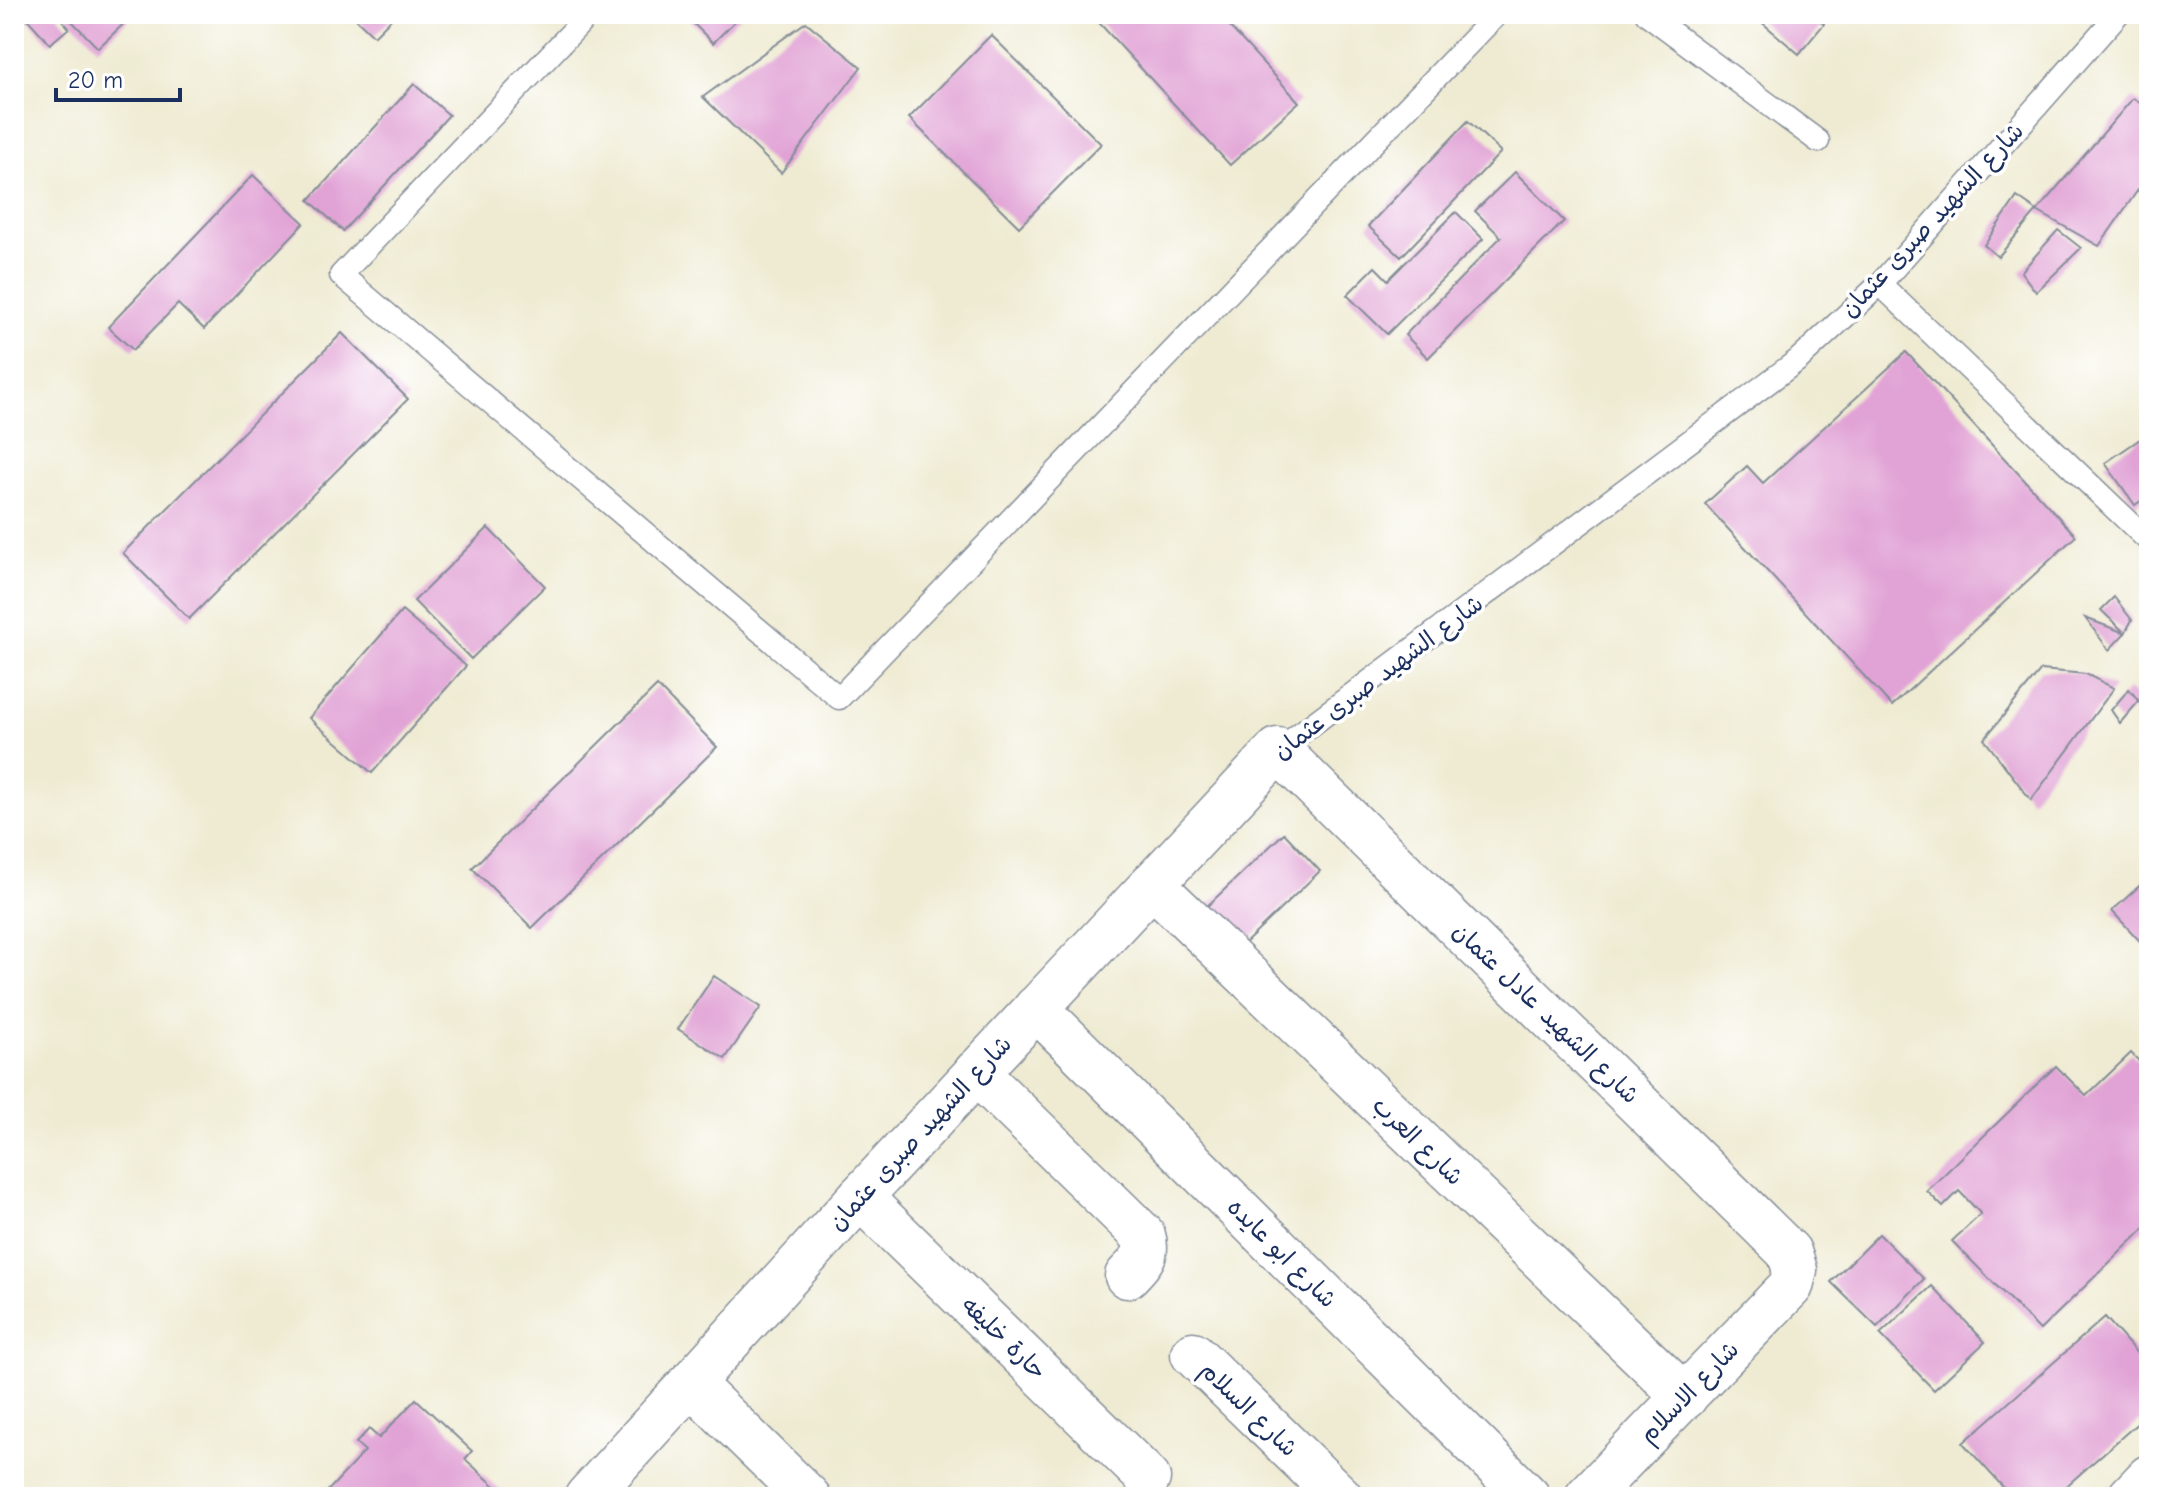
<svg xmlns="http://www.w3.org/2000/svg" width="2163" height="1511" viewBox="0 0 2163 1511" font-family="'Comic Neue','Playpen Sans Arabic',sans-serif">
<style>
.building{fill:#e1a3d5}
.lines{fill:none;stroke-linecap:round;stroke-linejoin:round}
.service-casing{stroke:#858d98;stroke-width:25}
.minor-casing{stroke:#858d98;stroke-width:47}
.service{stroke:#fff;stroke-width:22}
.minor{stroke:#fff;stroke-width:44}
.labels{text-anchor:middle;stroke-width:7;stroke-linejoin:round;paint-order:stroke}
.street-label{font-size:24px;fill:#1b2f5e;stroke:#fff}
</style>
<rect width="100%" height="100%" fill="#fff"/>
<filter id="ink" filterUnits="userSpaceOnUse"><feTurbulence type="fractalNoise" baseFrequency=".0125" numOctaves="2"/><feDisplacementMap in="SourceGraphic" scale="16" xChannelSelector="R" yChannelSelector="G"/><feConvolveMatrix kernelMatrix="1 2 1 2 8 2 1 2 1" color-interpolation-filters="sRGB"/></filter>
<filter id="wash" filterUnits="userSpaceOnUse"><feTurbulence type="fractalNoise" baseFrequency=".006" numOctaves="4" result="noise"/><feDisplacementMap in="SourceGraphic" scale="32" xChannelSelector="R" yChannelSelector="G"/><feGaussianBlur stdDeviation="1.8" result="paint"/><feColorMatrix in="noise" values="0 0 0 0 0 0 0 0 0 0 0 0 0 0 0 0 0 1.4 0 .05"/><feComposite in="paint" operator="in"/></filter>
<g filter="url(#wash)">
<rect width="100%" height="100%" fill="#efebd3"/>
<g id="blocks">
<g class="building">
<polygon points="23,14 57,14 69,28 50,44"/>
<polygon points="65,14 134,14 98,48"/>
<polygon points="351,14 396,14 374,36"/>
<polygon points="684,14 742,14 713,43"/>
<polygon points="1091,14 1218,14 1299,102 1230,165"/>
<polygon points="1752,14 1812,14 1824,24 1799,54"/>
<polygon points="806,22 861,67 781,173 703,97"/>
<polygon points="991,35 1101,144 1019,227 909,118"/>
<polygon points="414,84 449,115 343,231 309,200"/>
<polygon points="2133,98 2149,110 2149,174 2099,246 2037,211"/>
<polygon points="1468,121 1501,152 1401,257 1368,226"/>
<polygon points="1515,172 1564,221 1428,358 1405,335 1501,237 1475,211"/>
<polygon points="253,175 304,223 204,329 178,304 133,350 108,327"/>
<polygon points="2017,197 2037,211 1998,257 1984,245"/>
<polygon points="1456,212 1483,239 1387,334 1347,295 1375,267 1388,280"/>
<polygon points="2058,230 2081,248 2036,292 2021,272"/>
<polygon points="342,333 408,399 189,619 123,553"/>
<polygon points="1906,352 2076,536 1892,706 1705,504 1747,466 1763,483"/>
<polygon points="2149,433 2149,495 2135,505 2105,463"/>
<polygon points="488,528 545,586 471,659 414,601"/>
<polygon points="2114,597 2132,620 2125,633 2101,610"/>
<polygon points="402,611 466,666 372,773 309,718"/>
<polygon points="2085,618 2125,633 2109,650"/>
<polygon points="2041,670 2086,674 2114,688 2031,800 1984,739"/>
<polygon points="657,686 717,747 532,928 472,868"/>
<polygon points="2129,689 2139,701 2120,723 2111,710"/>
<polygon points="1284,833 1320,871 1239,949 1202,911"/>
<polygon points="2149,877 2149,951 2112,911"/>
<polygon points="714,976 761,1007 725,1059 678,1029"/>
<polygon points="2131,1053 2149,1071 2149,1224 2040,1330 1952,1241 1981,1214 1959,1191 1943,1207 1927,1191 2056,1066 2086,1096"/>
<polygon points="1879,1234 1924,1279 1877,1327 1831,1282"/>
<polygon points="1932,1286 1985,1342 1934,1390 1880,1334"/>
<polygon points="2105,1317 2149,1367 2149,1413 2054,1497 2012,1497 1963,1443"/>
<polygon points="416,1399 472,1451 465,1459 505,1495 503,1497 322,1497 365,1451 356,1443 369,1429 379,1438"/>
</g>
</g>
</g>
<g filter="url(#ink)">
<use href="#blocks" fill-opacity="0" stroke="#858d98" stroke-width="2"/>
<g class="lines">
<defs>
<g id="service">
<polyline points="589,14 341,275 839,698 1497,14"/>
<polyline points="1647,14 1818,141"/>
<polyline points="1880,284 2149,541"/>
<polyline points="1278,750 1798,360 1880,284 2118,14"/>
</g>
<g id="minor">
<polyline points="1152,884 1685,1397"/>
<polyline points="1036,1008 1528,1497"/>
<path d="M 976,1072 L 1143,1235 C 1149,1255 1141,1262 1127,1276"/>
<polyline points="860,1197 1148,1478"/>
<polyline points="1193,1354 1340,1497"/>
<polyline points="691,1383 808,1497"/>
<polyline points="587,1497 860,1197 1278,750 1789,1252 1795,1270 1791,1286 1587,1497"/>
<polyline points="2130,1497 2149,1477"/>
</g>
</defs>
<use href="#service" class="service-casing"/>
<use href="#minor" class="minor-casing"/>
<use href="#service" class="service"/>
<use href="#minor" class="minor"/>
</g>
</g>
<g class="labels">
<g class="street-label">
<text transform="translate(1932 220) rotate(-47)" y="8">شارع الشهيد صبرى عثمان</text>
<text transform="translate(1378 677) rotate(-37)" y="8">شارع الشهيد صبرى عثمان</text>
<text transform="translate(1546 1013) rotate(44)" y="8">شارع الشهيد عادل عثمان</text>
<text transform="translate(920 1133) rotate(-47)" y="8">شارع الشهيد صبرى عثمان</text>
<text transform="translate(1418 1141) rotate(44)" y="8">شارع العرب</text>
<text transform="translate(1282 1253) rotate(45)" y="8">شارع ابو عايده</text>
<text transform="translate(1004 1338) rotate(44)" y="8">حارة خليفه</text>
<text transform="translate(1689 1392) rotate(-46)" y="8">شارع الاسلام</text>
<text transform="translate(1249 1409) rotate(44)" y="8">شارع السلام</text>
</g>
</g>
<rect width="2163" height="1511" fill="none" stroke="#fff" stroke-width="48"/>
<path d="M56 88v12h124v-12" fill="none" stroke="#1b2f5e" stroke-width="4"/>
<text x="68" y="88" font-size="24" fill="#1b2f5e" stroke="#ffffff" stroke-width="6" paint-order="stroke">20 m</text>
</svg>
